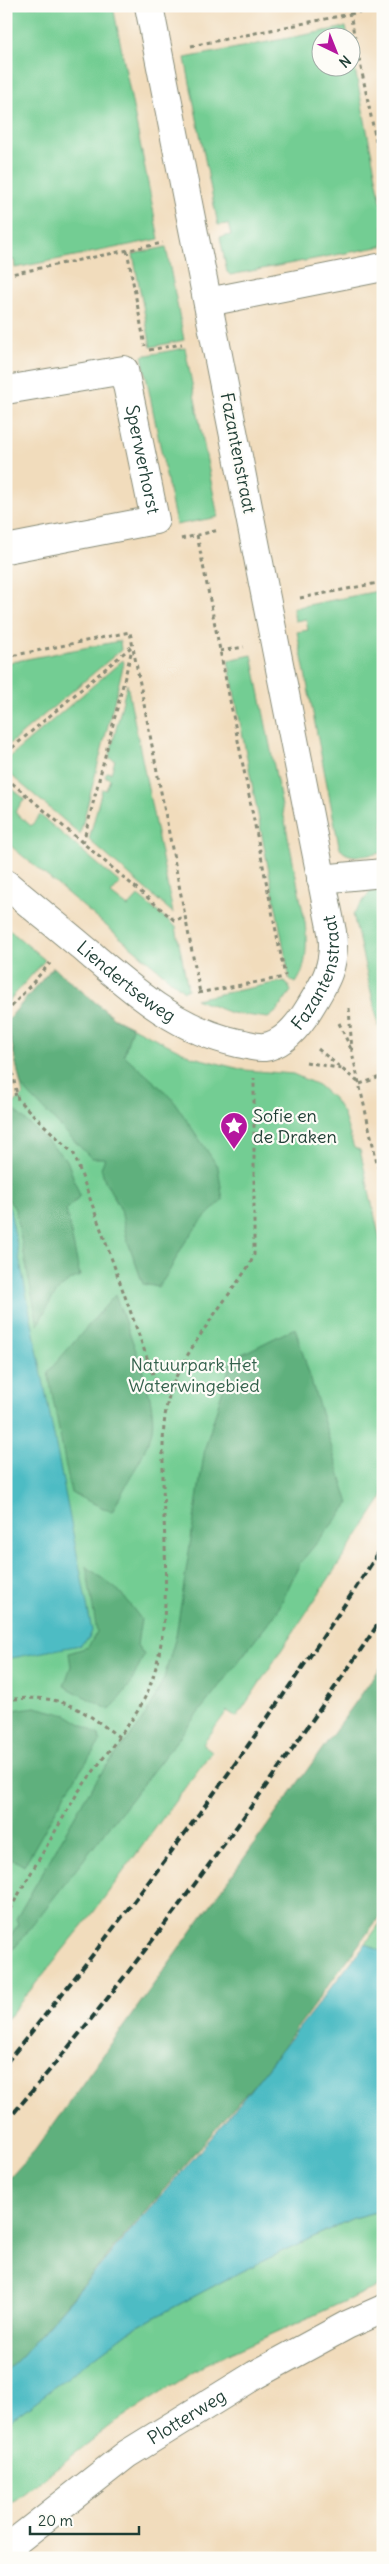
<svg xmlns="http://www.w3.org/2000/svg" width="389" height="2564" viewBox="0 0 389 2564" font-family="Delius,sans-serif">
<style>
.green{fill:#73cd93;stroke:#498564}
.forest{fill:#5eb07d;stroke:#3e7658}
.water{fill:#4dbcc4;stroke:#367c7c}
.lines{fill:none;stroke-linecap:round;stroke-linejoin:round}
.minor-casing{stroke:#888c78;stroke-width:30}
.path{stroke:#888c78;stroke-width:3;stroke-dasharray:4 4;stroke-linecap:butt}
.minor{stroke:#fff;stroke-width:28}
.rail{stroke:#1f3d34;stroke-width:4;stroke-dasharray:8 4;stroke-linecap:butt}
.labels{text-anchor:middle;stroke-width:4.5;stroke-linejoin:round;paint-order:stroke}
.street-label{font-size:18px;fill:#1f3d34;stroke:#fdfcf7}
.poi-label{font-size:18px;fill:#1f3d34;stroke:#fdfcf7;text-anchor:start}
.park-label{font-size:18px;fill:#34614c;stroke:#fdfcf7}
</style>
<rect width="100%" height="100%" fill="#fdfcf7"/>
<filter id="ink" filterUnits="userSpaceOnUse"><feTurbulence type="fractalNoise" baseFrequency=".02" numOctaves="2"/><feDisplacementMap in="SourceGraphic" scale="10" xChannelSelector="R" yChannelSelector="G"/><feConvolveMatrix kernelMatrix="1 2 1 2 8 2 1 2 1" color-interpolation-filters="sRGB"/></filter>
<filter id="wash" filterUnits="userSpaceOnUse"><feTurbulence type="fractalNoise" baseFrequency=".0096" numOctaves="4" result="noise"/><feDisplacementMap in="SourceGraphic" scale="20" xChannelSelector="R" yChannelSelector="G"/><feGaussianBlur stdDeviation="1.12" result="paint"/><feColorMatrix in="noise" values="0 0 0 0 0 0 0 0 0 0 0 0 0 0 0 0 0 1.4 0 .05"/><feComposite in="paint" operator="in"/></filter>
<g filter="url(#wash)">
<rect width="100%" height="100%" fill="#f1dcbc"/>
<g class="green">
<polygon points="6,6 113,6 159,239 15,268 14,260 6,262"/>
<polygon points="346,27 348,37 322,38 322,68 352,68 352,54 383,212 383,246 230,275 227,272 220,237 231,235 228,224 218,225 185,58"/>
<polygon points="166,247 184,340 151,347 133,254"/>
<polygon points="185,348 218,517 176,525 142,356"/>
<path d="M 383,590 L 383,853 C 368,854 346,862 339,846 L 297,632 L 308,630 L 306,619 L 295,621 L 293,608 Z"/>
<polygon points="120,641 121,650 6,747 6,663"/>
<path d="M 252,655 L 305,922 C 307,942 308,966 296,983 L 290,980 L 228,660 Z"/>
<polygon points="123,660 124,663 80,834 6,771 6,760"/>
<polygon points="127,684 173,913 89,840 102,789 106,790 110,779 105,776 107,772 111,773 115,760 109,758"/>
<polygon points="6,784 25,799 15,812 31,826 40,815 120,883 111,894 128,907 138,896 176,927 188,989 184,991 6,842"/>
<polygon points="383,890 383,1044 353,914 371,891"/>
<polygon points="6,927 45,960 6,1004"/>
<polygon points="53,967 114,1018 193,1057 244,1070 293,1074 318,1085 334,1099 343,1113 354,1148 360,1150 383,1253 383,1497 237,1717 227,1711 203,1744 212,1751 93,1913 6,2020 6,1126 11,1107 6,1123 6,1103 14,1103 23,1095 7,1021"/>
<polygon points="285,981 291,991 276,1012 268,1018 231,1013 195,999"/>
<polygon points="383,1919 383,1953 366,1943"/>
<polygon points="383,2210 383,2284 206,2364 113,2424 6,2507 6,2424 18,2414 129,2331 240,2272 353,2218"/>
</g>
<g class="forest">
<path d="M 53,967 L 114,1018 L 132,1027 L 124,1055 L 171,1097 L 218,1167 L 223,1200 C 208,1213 195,1227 184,1244 C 175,1259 170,1273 158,1287 L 143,1284 L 127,1239 L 121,1210 L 105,1181 L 101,1168 L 105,1158 L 91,1158 L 21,1086 L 7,1021 Z"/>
<path d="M 11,1107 L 67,1160 L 80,1196 L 66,1210 L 80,1276 C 57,1284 48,1305 38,1325 L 15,1209 L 6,1196 L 6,1124 Z"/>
<path d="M 115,1295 C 126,1327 161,1403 151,1434 C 142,1461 124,1487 112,1512 L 71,1493 L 48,1372 Z"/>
<polygon points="295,1328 349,1504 300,1563 277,1612 6,1959 6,1939 9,1940 18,1924 16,1919 85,1798 104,1769 137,1728 152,1704 164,1678 176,1636 205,1448 232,1359"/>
<polygon points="86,1566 120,1592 141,1619 137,1645 144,1655 130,1685 110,1710 64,1686 71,1666 69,1653 88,1647 97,1632"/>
<polygon points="383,1664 383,1912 262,2075 21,2357 6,2371 6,2182 35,2150"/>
<polygon points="35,1707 67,1715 99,1735 100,1742 68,1789 24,1866 13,1859 6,1867 6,1711"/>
</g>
<g class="water">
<polygon points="6,1203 10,1210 92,1631 89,1638 80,1645 6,1659"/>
<polygon points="366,1943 383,1953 383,2210 353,2218 240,2272 129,2331 6,2424 6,2371 21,2357 224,2123"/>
</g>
</g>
<g filter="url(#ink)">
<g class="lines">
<defs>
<g id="minor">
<polyline points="208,302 383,267"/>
<path id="s1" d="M 6,390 L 124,370 L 155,520 L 6,549"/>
<polyline points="321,879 383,873"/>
<path id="s2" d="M 6,884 C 33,907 61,929 88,952 C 134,991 177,1030 238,1043 C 246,1044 256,1048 264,1047 C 281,1045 296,1028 305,1015 C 323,986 337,967 332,932 L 149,6"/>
<path id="s3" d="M 6,2549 L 127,2454 L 255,2375 L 347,2325 L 383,2309"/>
</g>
</defs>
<use href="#minor" class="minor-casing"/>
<g class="path">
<polyline points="350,14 383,7"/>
<polyline points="191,46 350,14 383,175"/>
<polyline points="127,250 145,346"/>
<polyline points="6,275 163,243"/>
<polyline points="149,350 182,344"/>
<polyline points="197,535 285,976"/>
<polyline points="181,539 219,530"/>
<polyline points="300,598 383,582"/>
<polyline points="220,651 244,647"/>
<polyline points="6,657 130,632 200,993"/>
<polyline points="6,753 131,647"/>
<polyline points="6,778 174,920 185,917"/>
<polyline points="83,843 132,649"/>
<polyline points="198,993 285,977"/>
<polyline points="349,1008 352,1052 383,1189"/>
<polyline points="6,1013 50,963"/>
<polyline points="339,1023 351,1049"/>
<polyline points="6,1041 18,1100 74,1154 155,1380 164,1392 170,1394"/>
<polyline points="318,1049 359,1083"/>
<polyline points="306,1062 342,1069"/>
<polyline points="360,1084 383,1076"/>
<polyline points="6,1096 17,1094"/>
<path d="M 6,1700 C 61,1693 77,1706 119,1737 C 130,1723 140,1709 147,1693 C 175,1627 163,1545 163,1475 C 163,1449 162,1422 169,1396 C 179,1357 227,1299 250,1264 L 254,1255 L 254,1078"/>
<polyline points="6,1916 78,1792 119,1737"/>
</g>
<use href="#minor" class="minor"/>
<g class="rail">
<path d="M 6,2063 C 142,1898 267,1725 383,1546"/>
<path d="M 6,2122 C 143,1962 265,1791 383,1617"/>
</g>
</g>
</g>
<defs>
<symbol id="sight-pin" viewBox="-11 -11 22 30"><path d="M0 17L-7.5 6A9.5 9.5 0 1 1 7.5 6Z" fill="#b5179e" stroke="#fdfcf7"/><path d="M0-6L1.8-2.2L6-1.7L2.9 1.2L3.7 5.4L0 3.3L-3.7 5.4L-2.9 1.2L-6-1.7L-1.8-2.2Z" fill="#fff"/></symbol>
</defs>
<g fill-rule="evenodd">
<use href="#sight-pin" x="218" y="1110" width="32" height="43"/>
</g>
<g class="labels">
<g class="street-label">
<text transform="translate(238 453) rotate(79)" y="6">Fazantenstraat</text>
<text dy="6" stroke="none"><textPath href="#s1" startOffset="211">Sperwerhorst</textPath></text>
<text dy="6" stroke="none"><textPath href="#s2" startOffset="409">Fazantenstraat</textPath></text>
<text dy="6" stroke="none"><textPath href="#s2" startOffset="155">Liendertseweg</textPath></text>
<text dy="6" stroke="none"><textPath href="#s3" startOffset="224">Plotterweg</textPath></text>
</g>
<g class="poi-label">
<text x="253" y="1122">Sofie en<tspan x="253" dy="21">de Draken</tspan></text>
</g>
<g class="park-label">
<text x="194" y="1371">Natuurpark Het<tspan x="194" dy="21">Waterwingebied</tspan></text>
</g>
</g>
<rect width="389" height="2564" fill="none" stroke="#fdfcf7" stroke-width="25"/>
<g transform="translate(336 52) rotate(137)"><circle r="24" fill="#fdfcf7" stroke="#a4b0a9"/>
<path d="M0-4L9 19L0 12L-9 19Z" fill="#b5179e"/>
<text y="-8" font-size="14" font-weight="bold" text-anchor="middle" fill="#1f3d34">N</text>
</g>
<path d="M30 2526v8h109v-8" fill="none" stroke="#1f3d34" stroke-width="2.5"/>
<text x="38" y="2526" font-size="15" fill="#1f3d34" stroke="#fdfcf7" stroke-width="4" paint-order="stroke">20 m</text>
</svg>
